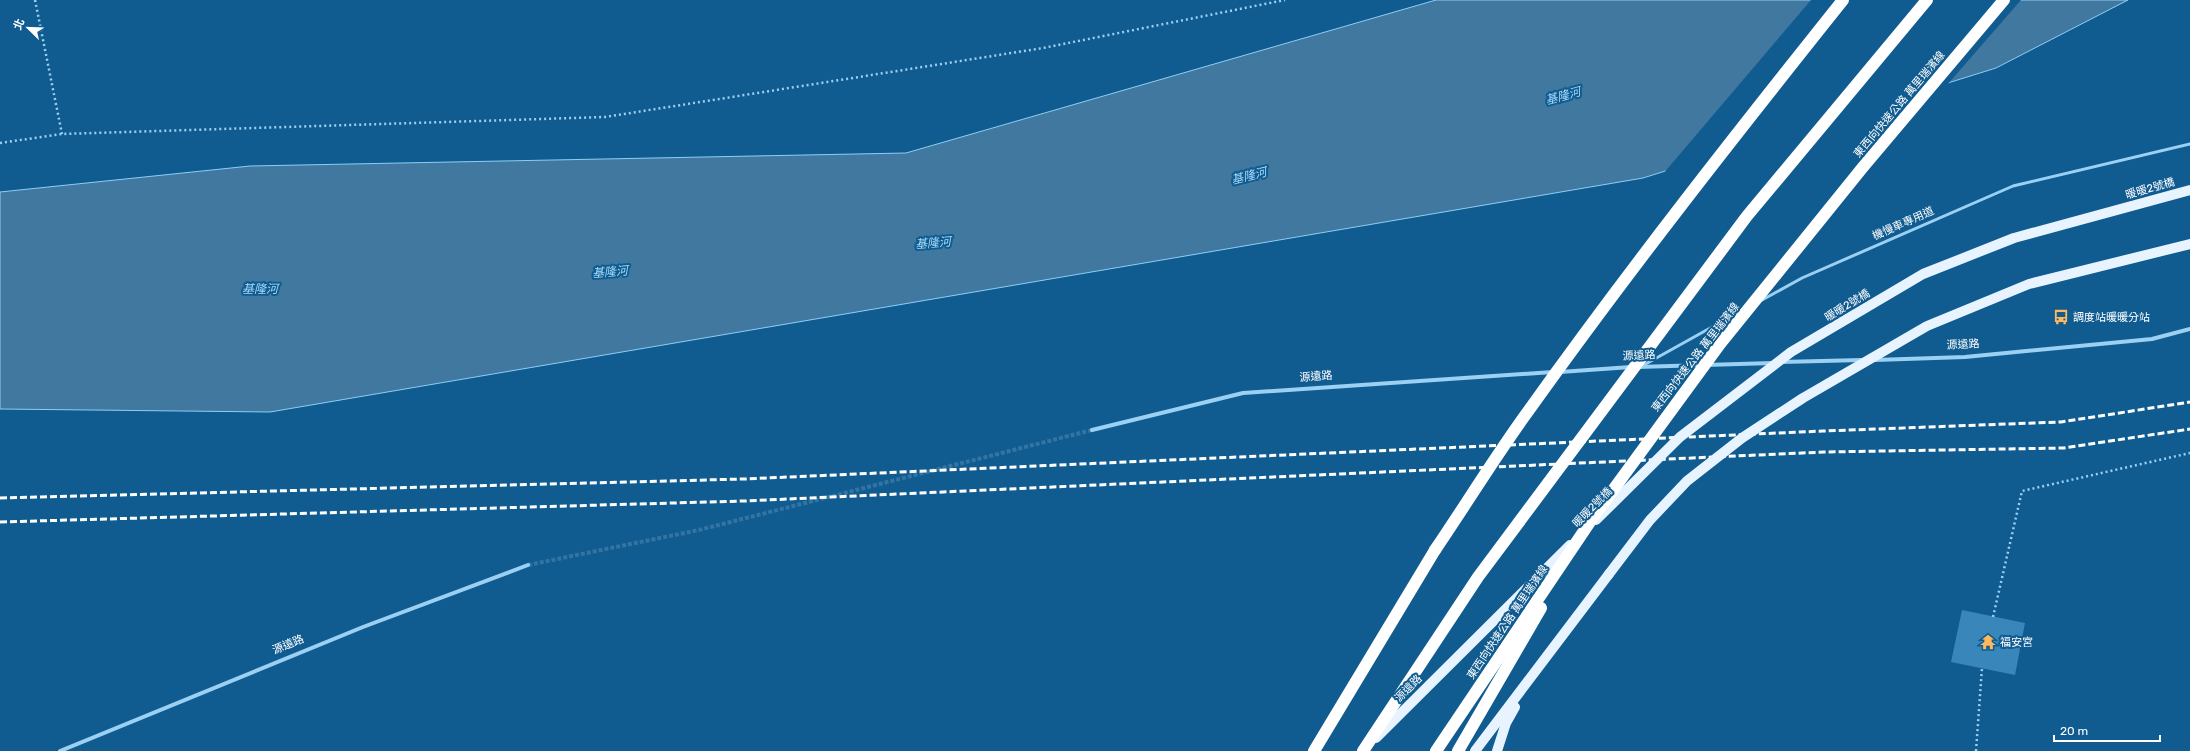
<svg xmlns="http://www.w3.org/2000/svg" width="2190" height="751" viewBox="0 0 2190 751" font-family="Rubik,'Noto Sans TC',sans-serif">
<style>
.water{fill:#41789f;stroke:#8dcef6}
.pier{fill:#105c91}
.building{fill:#3986ba}
.lines{fill:none;stroke-linecap:round;stroke-linejoin:round}
.street-tunnel{stroke:#3474a2;stroke-width:4;stroke-dasharray:4 2;stroke-linecap:butt}
.path{stroke:#9bd0f3;stroke-width:2.5;stroke-dasharray:2 3;stroke-linecap:butt}
.lane{stroke:#9bd0f3;stroke-width:3}
.street{stroke:#9bd0f3;stroke-width:4}
.primary{stroke:#e7f4ff;stroke-width:10}
.highway{stroke:#fff;stroke-width:12}
.rail{stroke:#fff;stroke-width:3;stroke-dasharray:7 3;stroke-linecap:butt}
.primary-bridge{stroke:#e7f4ff;stroke-width:10}
.highway-bridge{stroke:#fff;stroke-width:12}
.labels{text-anchor:middle;stroke-width:4;stroke-linejoin:round;paint-order:stroke}
.street-label{font-size:11px;fill:#fff;stroke:#105c91}
.poi-label{font-size:11px;fill:#fff;stroke:#105c91;text-anchor:start}
.water-label{font-size:12px;font-style:italic;fill:#a7d9fa;stroke:#105c91}
</style>
<rect width="100%" height="100%" fill="#105c91"/>
<polygon class="water" points="1436,0 2128,0 1996,68 1643,178 270,412 0,409 0,192 250,166 906,153"/>
<polygon class="pier" points="1811,0 2021,0 1947,85 1663,174"/>
<polygon class="building" points="1962,610 2025,623 2015,675 1951,662"/>
<g class="lines">
<polyline class="street-tunnel" points="528,565 699,530 1092,430"/>
<g class="path">
<polyline points="35,0 62,134"/>
<polyline points="0,143 62,134 605,117 1043,48 1285,0"/>
<polyline points="1993,617 2022,491 2190,453"/>
<polyline points="1976,751 1982,668"/>
</g>
<g class="lane">
<polyline points="1762,300 1802,278 2013,186 2190,144"/>
<polyline points="1642,366 1739,312"/>
</g>
<g class="street">
<polyline points="1875,360 1965,357 2152,339 2190,329"/>
<polyline points="1781,362 1862,360"/>
<polyline points="1637,367 1773,363"/>
<polyline points="1560,372 1631,367"/>
<polyline points="1092,430 1243,393 1553,372"/>
<polyline points="60,751 363,627 528,565"/>
</g>
<g class="primary">
<polyline points="1376,738 1570,545"/>
<polyline points="1475,751 1609,574"/>
<polyline points="1497,751 1506,723 1515,707"/>
</g>
<polyline class="highway" points="1314,751 1435,550"/>
<g class="rail">
<polyline points="0,498 744,479 1823,431 2061,422 2190,402"/>
<polyline points="0,522 744,501 1824,452 2064,448 2190,429"/>
</g>
<g class="primary-bridge">
<polyline points="1596,520 1680,437 1791,352 1923,274 2014,238 2190,190"/>
<polyline points="1609,574 1650,520 1687,481 1742,438 1803,398 1927,326 2029,284 2190,244"/>
</g>
<g class="highway-bridge">
<path d="M 1435,550 C 1467,503 1496,455 1529,410 C 1629,270 1736,134 1843,0"/>
<polyline points="1363,751 1478,577 1747,216 1927,0"/>
<polyline points="1436,751 1594,516 1720,344 1863,167 2004,0"/>
<polyline points="1458,751 1541,608"/>
</g>
</g>
<defs>
<symbol id="bus-bare" viewBox="-9 -9 18 18"><path d="M-5-6H5V4H4V6H2V4H-2V6H-4V4H-5ZM-3.5-4V0h7V-4ZM-3.5 1.2v1.5H-2V1.2ZM2 1.2v1.5H3.5V1.2Z" fill="#ffb85d" stroke="#105c91" stroke-width="2.5" paint-order="stroke"/></symbol>
<symbol id="temple-bare" viewBox="-9 -9 18 18"><path d="M0-6L5-2H3V0L6.5 2.5H4V6H1.5V3h-3V6H-4V2.5H-6.5L-3 0V-2H-5Z" fill="#ffb85d" stroke="#105c91" stroke-width="2.5" paint-order="stroke"/></symbol>
</defs>
<g fill-rule="evenodd">
<use href="#bus-bare" x="2050" y="306" width="22" height="22"/>
<use href="#temple-bare" x="1977" y="631" width="22" height="22"/>
</g>
<g class="labels">
<g class="street-label">
<text transform="translate(1899 104) rotate(-50)" y="4">東西向快速公路 萬里瑞濱線</text>
<text transform="translate(2150 188) rotate(-16)" y="4">暖暖2號橋</text>
<text transform="translate(1903 223) rotate(-24)" y="4">機慢車專用道</text>
<text transform="translate(1847 305) rotate(-31)" y="4">暖暖2號橋</text>
<text transform="translate(1963 344) rotate(-3)" y="4">源遠路</text>
<text transform="translate(1639 355) rotate(-3)" y="4">源遠路</text>
<text transform="translate(1695 357) rotate(-52)" y="4">東西向快速公路 萬里瑞濱線</text>
<text transform="translate(1316 376) rotate(-4)" y="4">源遠路</text>
<text transform="translate(1592 507) rotate(-45)" y="4">暖暖2號橋</text>
<text transform="translate(1507 622) rotate(-56)" y="4">東西向快速公路 萬里瑞濱線</text>
<text transform="translate(288 644) rotate(-22)" y="4">源遠路</text>
<text transform="translate(1408 688) rotate(-45)" y="4">源遠路</text>
</g>
<g class="poi-label">
<text x="2073" y="321">調度站暖暖分站</text>
<text x="2000" y="646">福安宮</text>
</g>
<g class="water-label">
<text transform="translate(1563 96) rotate(-15)" y="4">基隆河</text>
<text transform="translate(1249 176) rotate(-14)" y="4">基隆河</text>
<text transform="translate(933 243) rotate(-5)" y="4">基隆河</text>
<text transform="translate(610 272) rotate(-5)" y="4">基隆河</text>
<text x="260" y="293">基隆河</text>
</g>
</g>
<g transform="translate(28 28) rotate(293)" stroke="#105c91" stroke-width="3" paint-order="stroke">
<path d="M0-3L7 15L0 10L-7 15Z" fill="#ffffff"/>
<text y="-6" font-size="11" font-weight="bold" text-anchor="middle" fill="#ffffff">北</text>
</g>
<path d="M2054 735v6h106v-6" fill="none" stroke="#ffffff" stroke-width="2"/>
<text x="2060" y="735" font-size="12" fill="#ffffff" stroke="#105c91" stroke-width="3" paint-order="stroke">20 m</text>
</svg>
